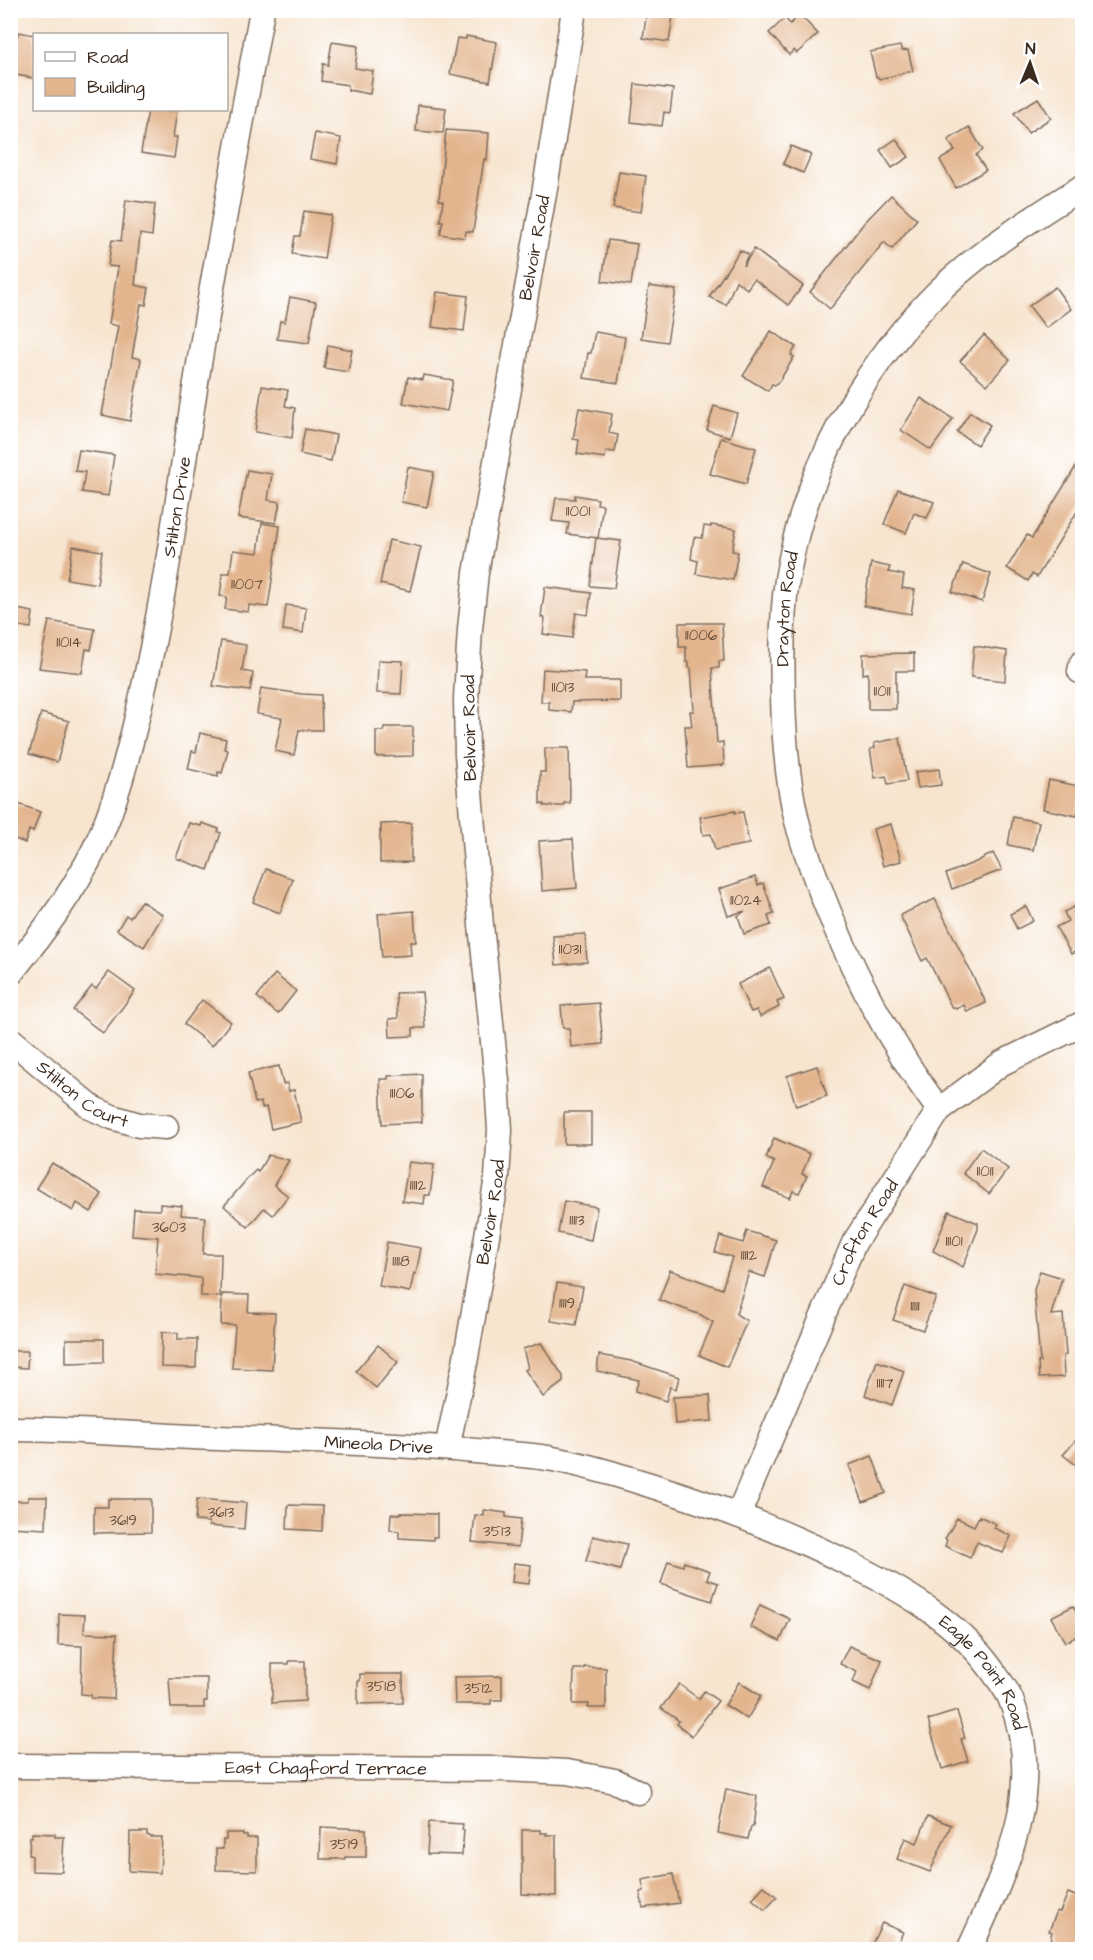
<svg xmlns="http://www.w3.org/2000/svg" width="1093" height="1960" viewBox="0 0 1093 1960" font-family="'Architects Daughter',sans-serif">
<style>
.building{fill:#e3b58e}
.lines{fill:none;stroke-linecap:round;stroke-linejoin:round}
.street-casing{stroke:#7d6b5c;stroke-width:27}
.street{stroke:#fff;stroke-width:24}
.labels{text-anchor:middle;stroke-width:6;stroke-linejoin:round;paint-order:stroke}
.number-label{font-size:15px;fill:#654d3a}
.street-label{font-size:18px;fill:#3b2a1e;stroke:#fff}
</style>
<rect width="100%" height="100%" fill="#fff"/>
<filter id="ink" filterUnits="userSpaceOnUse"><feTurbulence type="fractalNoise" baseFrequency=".0167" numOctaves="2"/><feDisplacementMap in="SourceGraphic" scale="12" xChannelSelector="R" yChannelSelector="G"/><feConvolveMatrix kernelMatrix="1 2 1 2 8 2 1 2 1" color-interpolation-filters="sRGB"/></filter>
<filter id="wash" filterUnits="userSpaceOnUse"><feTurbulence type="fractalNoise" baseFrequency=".008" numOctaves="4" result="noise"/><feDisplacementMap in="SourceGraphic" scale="24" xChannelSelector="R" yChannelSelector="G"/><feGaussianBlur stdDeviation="1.35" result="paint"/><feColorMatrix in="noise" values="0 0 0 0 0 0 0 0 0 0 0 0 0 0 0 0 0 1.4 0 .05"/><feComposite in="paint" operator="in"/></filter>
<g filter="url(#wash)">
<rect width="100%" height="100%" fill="#f7e5d0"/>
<g id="blocks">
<g class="building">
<polygon points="647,10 674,10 669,42 643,38"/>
<polygon points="800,15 818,34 797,53 794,50 789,55 769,33 785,18 790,24"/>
<polygon points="19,32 34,35 34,78 10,74 10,34 18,35"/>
<polygon points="466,36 497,42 490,82 450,74 457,38 466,39"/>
<polygon points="332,42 358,46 355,68 373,71 370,94 348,90 348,85 321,81 323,64 328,65"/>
<polygon points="900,46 902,51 908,50 913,71 879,79 878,77 876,77 870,52"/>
<polygon points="635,84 673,89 670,113 664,112 662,126 631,122"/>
<polygon points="1038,98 1051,118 1028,133 1014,113"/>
<polygon points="418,105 446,108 443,133 416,131"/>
<polygon points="148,110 177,111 173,137 177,137 174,158 141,153"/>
<polygon points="969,127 983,150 976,155 986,170 956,188 940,160 955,151 948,140"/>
<polygon points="446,130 489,133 487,160 484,159 473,232 466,231 465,238 440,234 443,221 440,221 443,201 439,200"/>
<polygon points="315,133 341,138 337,164 310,159"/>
<polygon points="896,139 909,157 892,168 880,150"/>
<polygon points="791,146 811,155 803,173 783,164"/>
<polygon points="619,172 646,176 641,212 613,208"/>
<polygon points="891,195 917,219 892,249 884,242 830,309 810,292 864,223"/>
<polygon points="126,200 155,204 152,236 140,234 135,285 149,288 146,305 141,304 132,357 141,359 130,421 102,415 118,326 109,324 118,267 108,266 112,240 121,241"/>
<polygon points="304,211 331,215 324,259 292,254 295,236 300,236"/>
<polygon points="608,240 637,244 631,285 602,281"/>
<polygon points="754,249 803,286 788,305 754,279 747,289 736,281 726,305 709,297 740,250 748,254 743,266"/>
<polygon points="649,286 676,290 667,342 641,338"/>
<polygon points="1055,287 1071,309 1046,328 1029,306"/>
<polygon points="437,292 468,296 464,331 432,327"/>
<polygon points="290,297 316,302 309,343 277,339 280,321 285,322"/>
<polygon points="771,331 796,347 791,355 794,357 780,380 775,385 772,384 768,391 743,376"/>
<polygon points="595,332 625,337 618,383 584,378 588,353 591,353"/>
<polygon points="984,335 1010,360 987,385 960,361"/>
<polygon points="328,345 352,350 348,372 324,368"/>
<polygon points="424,375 453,380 447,411 403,403 408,377 423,380"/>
<polygon points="262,386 288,390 285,406 295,408 292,438 255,432"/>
<polygon points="921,398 953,419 931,450 901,430"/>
<polygon points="714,406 737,413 730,437 707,430"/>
<polygon points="579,408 612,414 609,433 618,435 615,452 606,451 605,458 577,454 579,440 573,439"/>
<polygon points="970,412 990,425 977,445 957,432"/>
<polygon points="305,429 336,435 331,461 300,454"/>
<polygon points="721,438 756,448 746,484 710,474"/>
<polygon points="79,450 114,455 108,496 82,492 85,472 75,471"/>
<polygon points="1083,455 1083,502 1037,577 1032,574 1028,581 1007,568 1027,535 1032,538"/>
<polygon points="408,467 434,472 427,507 401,502"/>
<polygon points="247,470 272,474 268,500 280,502 276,523 238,518"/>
<polygon points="898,489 934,502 927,518 914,513 906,533 884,524"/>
<polygon points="575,495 598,499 597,504 603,505 598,538 567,534 569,523 552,521 556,498 575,499"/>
<polygon points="262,523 280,526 268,607 249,605 248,612 225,609 227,597 220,596 223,573 230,573 233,550 258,553"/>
<polygon points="711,525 736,529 732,551 738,552 733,580 696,574 698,561 691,559 694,537 702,538 704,526 711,527"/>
<polygon points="596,538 621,541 614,588 590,586"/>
<polygon points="389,540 421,547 410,591 380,584"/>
<polygon points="73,546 102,551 97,584 67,579"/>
<polygon points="871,563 890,567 888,572 904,575 902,588 915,590 911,614 864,606"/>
<polygon points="963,564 991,574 982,602 952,592"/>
<polygon points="545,587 591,593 588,615 576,613 572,638 543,634 545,618 541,617"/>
<polygon points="286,605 306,608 303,633 283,630"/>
<polygon points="12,608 33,612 31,628 10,625"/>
<polygon points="49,621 95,629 91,650 86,649 82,673 39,668"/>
<polygon points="679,623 722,623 724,661 719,661 719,668 712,668 717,743 723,742 724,765 688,768 685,726 692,726 690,711 694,711 691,668 689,668 689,662 686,662 686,647 679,647"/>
<polygon points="221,641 246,645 242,671 253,673 250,691 213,686"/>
<polygon points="974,646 1007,651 1005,681 971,677"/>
<polygon points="914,653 914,671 896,671 896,709 868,709 868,673 863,674 863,654"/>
<polygon points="378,660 403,661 401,694 377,693"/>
<polygon points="543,669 585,672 584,680 620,680 620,701 572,702 571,712 549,710 549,702 541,702"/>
<polygon points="261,688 302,694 321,695 322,730 299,730 294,755 275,751 282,718 257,714"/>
<polygon points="41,713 69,721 57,762 29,754"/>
<polygon points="384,727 413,727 413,756 376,757 376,731 384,731"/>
<polygon points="200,733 226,739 224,749 228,750 222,773 218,772 218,776 188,769 192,751 196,752"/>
<polygon points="900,738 907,781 888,784 886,776 875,778 870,749 875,748 874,743"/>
<polygon points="545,748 569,748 570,803 564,803 564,806 544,806 544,804 540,804 540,772 545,772"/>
<polygon points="939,769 941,785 918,788 915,772"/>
<polygon points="1049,780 1083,787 1077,816 1043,809"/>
<polygon points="16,803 40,812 33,832 29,830 25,843 10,837 10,818"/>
<polygon points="735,811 735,813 743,812 749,844 715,850 711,834 703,835 700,817"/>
<polygon points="1013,817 1039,822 1033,850 1008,845"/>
<polygon points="189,823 201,826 202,823 219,829 218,832 221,833 208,870 176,858"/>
<polygon points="411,823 411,862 380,863 380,831 381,832 381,824"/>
<polygon points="891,824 901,861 883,866 873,829"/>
<polygon points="573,839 577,888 542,891 539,841"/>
<polygon points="993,853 1002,870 952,889 946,874 978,861"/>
<polygon points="266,869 293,879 280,913 253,902"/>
<polygon points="755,877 758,885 763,883 774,914 768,916 771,925 744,934 738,916 745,911 728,916 719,889"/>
<polygon points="935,899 986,1003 967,1012 964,1005 956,1009 954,1007 952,1008 927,958 922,961 900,915"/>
<polygon points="141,901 163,915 144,947 117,930 126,915 130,918"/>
<polygon points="1083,902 1083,952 1081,949 1071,954 1056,927 1068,921 1064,912"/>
<polygon points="1026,906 1033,921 1017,929 1010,914"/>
<polygon points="414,911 416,942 410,942 411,955 382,957 378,914"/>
<polygon points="585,934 587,962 556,965 553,936"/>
<polygon points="770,968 784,999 777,1002 779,1007 760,1017 757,1010 751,1012 738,984"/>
<polygon points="109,972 135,991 103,1033 73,1010 92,986 96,989"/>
<polygon points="275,974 296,991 278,1014 257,997"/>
<polygon points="422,992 425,1028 413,1028 413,1036 390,1037 389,1019 398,1018 396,993"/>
<polygon points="202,1000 231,1022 212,1046 184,1024"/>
<polygon points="599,1003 603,1044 571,1047 569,1028 563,1028 561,1006"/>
<polygon points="279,1066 283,1084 287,1083 289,1091 294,1090 301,1122 271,1129 266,1107 262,1108 261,1102 255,1103 248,1073"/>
<polygon points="817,1066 827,1096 796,1106 787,1076"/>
<polygon points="422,1074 422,1122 382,1124 380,1079 388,1079 388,1076"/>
<rect x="564" y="1112" width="27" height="32"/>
<polygon points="774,1138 810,1154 802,1174 807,1176 799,1193 793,1191 790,1198 763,1187 774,1162 766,1158"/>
<polygon points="981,1148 1008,1169 989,1194 963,1173"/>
<polygon points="268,1155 289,1160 274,1185 288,1196 273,1215 264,1208 248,1227 224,1206 249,1177 256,1170 258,1172"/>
<polygon points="409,1162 434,1165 430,1195 425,1195 424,1204 402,1201"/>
<polygon points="52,1163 102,1194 91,1212 77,1203 73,1211 36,1188"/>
<polygon points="564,1201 597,1207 591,1240 558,1233"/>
<polygon points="160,1204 182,1206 181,1215 205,1217 203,1254 221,1254 220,1297 201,1296 201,1278 155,1274 158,1237 132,1235 134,1209 160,1210"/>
<polygon points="949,1211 978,1223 978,1229 963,1267 933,1251"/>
<polygon points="747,1231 776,1240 765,1277 749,1272 736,1314 747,1321 727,1367 699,1355 713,1322 701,1315 659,1300 670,1270 722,1289 732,1257 715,1252 720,1236 743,1243"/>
<polygon points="387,1242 421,1248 416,1274 414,1273 410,1292 379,1286"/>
<polygon points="1040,1271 1062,1278 1051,1315 1063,1314 1066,1355 1063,1356 1064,1377 1039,1378 1038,1362 1040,1362 1034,1290"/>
<polygon points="557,1283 583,1287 576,1325 551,1321"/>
<polygon points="905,1286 936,1297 923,1330 893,1320"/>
<polygon points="222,1294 249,1295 248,1312 275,1313 272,1370 232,1368 235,1325 221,1325"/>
<polygon points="162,1332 178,1333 178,1339 197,1339 196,1368 161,1367"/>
<polygon points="66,1339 104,1339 104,1362 66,1363"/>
<polygon points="541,1343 563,1376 563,1382 543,1397 525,1370 528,1368 523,1349"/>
<polygon points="378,1345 398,1362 376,1388 356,1371"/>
<polygon points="10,1351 28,1351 27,1368 10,1367"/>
<polygon points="599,1355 631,1361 679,1377 676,1389 670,1387 666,1401 635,1391 639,1380 597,1371"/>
<polygon points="877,1361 904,1371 892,1405 865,1395"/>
<polygon points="710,1395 712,1421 675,1424 673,1397"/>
<polygon points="1083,1432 1083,1470 1063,1455"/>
<polygon points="872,1456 886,1493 863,1502 849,1465"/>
<polygon points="28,1497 47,1497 46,1529 10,1527 10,1501 28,1501"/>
<polygon points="108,1499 151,1499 151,1532 94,1533 94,1507 108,1507"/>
<polygon points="197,1499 246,1503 244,1529 209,1526 209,1522 195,1521"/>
<polygon points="288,1505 323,1506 322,1531 287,1529"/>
<polygon points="484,1510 506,1513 506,1517 521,1519 518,1547 472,1542 475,1515 484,1516"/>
<polygon points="400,1513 437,1514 437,1537 433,1537 433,1540 399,1538 399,1531 390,1530 391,1514 400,1514"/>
<polygon points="979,1516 996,1524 994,1528 1011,1536 1003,1553 977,1542 970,1558 945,1546 947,1540 945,1539 957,1518 974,1526"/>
<polygon points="593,1536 627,1544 620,1570 586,1561"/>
<polygon points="668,1561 683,1566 684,1562 710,1571 707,1579 718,1583 712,1601 661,1584"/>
<polygon points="514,1563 531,1565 529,1584 512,1582"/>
<polygon points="760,1605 790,1619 780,1641 750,1627"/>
<polygon points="1073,1606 1077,1613 1083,1610 1083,1633 1065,1642 1051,1617"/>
<polygon points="59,1614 85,1615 84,1633 117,1634 114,1699 91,1698 91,1695 81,1694 82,1646 58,1645"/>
<polygon points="849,1646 882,1660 870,1690 853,1682 857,1672 840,1664"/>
<polygon points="289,1661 305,1661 305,1701 272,1703 272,1664 289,1664"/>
<polygon points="584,1667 606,1668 606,1708 588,1708 589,1704 573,1704 574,1669 584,1669"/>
<polygon points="360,1674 403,1674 403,1703 358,1704 358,1681 360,1681"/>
<polygon points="502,1676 502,1700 491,1700 491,1704 455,1704 454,1677"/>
<polygon points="169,1678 207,1678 207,1701 204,1701 204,1708 171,1708"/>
<polygon points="739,1682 761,1696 747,1719 725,1705"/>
<polygon points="679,1684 699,1699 704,1691 718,1701 692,1736 677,1724 679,1721 661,1708"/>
<polygon points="957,1711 965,1738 961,1739 968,1761 942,1769 928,1720"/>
<polygon points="726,1789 757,1796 753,1827 751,1827 748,1839 718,1833"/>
<polygon points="928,1816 951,1825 930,1872 897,1859 905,1838 917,1843"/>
<polygon points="429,1822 463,1824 462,1830 464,1830 462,1855 427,1854"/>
<polygon points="321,1827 366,1829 366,1857 345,1857 345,1859 320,1859"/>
<polygon points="522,1830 541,1830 541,1833 547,1833 546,1835 556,1835 556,1896 522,1894"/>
<polygon points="130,1832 147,1832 147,1835 151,1837 162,1837 160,1873 129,1871"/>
<polygon points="32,1833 55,1834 55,1837 64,1837 62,1872 32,1871 32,1856 29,1855 30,1837 32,1837"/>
<polygon points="226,1833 243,1833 243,1835 247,1835 247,1838 257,1838 257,1871 216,1870 216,1849 223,1849 223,1840 226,1840"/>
<polygon points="673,1874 679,1903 643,1908 640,1892 644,1891 642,1880"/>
<polygon points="764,1886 777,1897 765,1910 752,1899"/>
<polygon points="1068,1893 1083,1899 1083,1932 1075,1950 1048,1950 1052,1932 1049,1931 1057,1911 1060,1912"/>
<polygon points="882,1923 903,1932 895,1950 869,1950"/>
</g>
</g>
</g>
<g filter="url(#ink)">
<use href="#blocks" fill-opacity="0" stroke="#7d6b5c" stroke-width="1.5"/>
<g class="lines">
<defs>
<g id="street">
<polyline points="1080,671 1082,663"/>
<path id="s1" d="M 10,974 C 42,934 72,894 95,848 C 115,806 127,759 138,713 C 163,607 178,498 195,389 C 215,263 239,137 262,10"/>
<path id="s2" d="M 10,1039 L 92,1108 L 112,1117 L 139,1125 L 166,1127"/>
<path id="s3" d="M 939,1110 C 894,1049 858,983 829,912 C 817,882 805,852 797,821 C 787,780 784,739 783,697 C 782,653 781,606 790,563 C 809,466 860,375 927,303 C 971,256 1029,221 1082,187"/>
<path id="s4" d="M 10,1429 C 80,1429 149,1436 218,1438 C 308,1441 397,1443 486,1452 C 509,1454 531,1455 553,1459 C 586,1465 618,1475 650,1485 C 721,1507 790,1534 856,1567 C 910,1594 963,1626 997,1677 C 1002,1684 1008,1692 1011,1700 C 1046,1788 1006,1870 969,1950"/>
<path id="s5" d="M 447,1448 L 465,1363 L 497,1178 L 500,1130 L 497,1081 L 481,925 L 467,755 L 466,698 L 470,629 L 476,573 L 544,194 L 574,10"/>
<path id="s6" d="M 738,1515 L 854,1243 L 939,1110 L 1002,1063 L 1082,1024"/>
<path id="s7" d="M 10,1766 L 504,1769 L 567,1772 L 615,1781 L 638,1792"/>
</g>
</defs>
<use href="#street" class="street-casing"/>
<use href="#street" class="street"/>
</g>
</g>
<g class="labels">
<g class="number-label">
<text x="578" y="516">11001</text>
<text x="247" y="589">11007</text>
<text x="701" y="640">11006</text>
<text x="69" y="647">11014</text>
<text x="563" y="692">11013</text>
<text x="882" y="696">11011</text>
<text x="746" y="905">11024</text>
<text x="570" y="954">11031</text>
<text x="402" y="1098">11106</text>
<text x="985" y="1176">11011</text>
<text x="418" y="1190">11112</text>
<text x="577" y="1225">11113</text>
<text x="169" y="1232">3603</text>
<text x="954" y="1246">11101</text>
<text x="749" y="1260">11112</text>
<text x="401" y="1266">11118</text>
<text x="567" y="1308">11119</text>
<text x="915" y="1311">11111</text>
<text x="885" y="1388">11117</text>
<text x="221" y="1517">3613</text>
<text x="123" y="1525">3619</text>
<text x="497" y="1536">3513</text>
<text x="381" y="1691">3518</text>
<text x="478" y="1693">3512</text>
<text x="344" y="1849">3519</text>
</g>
<g class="street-label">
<text dy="6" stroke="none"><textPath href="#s5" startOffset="1212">Belvoir Road</textPath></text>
<text dy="6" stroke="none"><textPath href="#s1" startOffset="504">Stilton Drive</textPath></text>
<text dy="6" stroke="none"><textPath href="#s3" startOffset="537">Drayton Road</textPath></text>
<text transform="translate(469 728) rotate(-91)" y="6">Belvoir Road</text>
<text dy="6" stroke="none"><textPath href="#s2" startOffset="92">Stilton Court</textPath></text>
<text dy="6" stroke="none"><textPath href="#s5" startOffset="240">Belvoir Road</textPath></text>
<text dy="6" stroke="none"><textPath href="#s6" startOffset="310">Crofton Road</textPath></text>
<text dy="6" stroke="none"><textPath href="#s4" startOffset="369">Mineola Drive</textPath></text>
<text dy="6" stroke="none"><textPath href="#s4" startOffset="1036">Eagle Point Road</textPath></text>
<text dy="6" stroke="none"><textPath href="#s7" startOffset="316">East Chagford Terrace</textPath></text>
</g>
</g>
<rect width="1093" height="1960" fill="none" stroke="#fff" stroke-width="36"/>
<rect x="33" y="33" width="195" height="78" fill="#ffffff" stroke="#b1aaa5" stroke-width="1.5"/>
<rect x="45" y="52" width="30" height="9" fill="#ffffff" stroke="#b1aaa5" stroke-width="1.5"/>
<text x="87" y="63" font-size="18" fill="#3b2a1e">Road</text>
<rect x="45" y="78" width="30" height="18" fill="#e3b58e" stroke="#b1aaa5" stroke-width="1.5"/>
<text x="87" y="93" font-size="18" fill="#3b2a1e">Building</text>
<g transform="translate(1030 63) rotate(2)" stroke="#ffffff" stroke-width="4.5" paint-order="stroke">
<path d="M0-4.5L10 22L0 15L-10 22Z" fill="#3b2a1e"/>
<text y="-9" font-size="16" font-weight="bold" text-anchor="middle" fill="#3b2a1e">N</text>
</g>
</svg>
